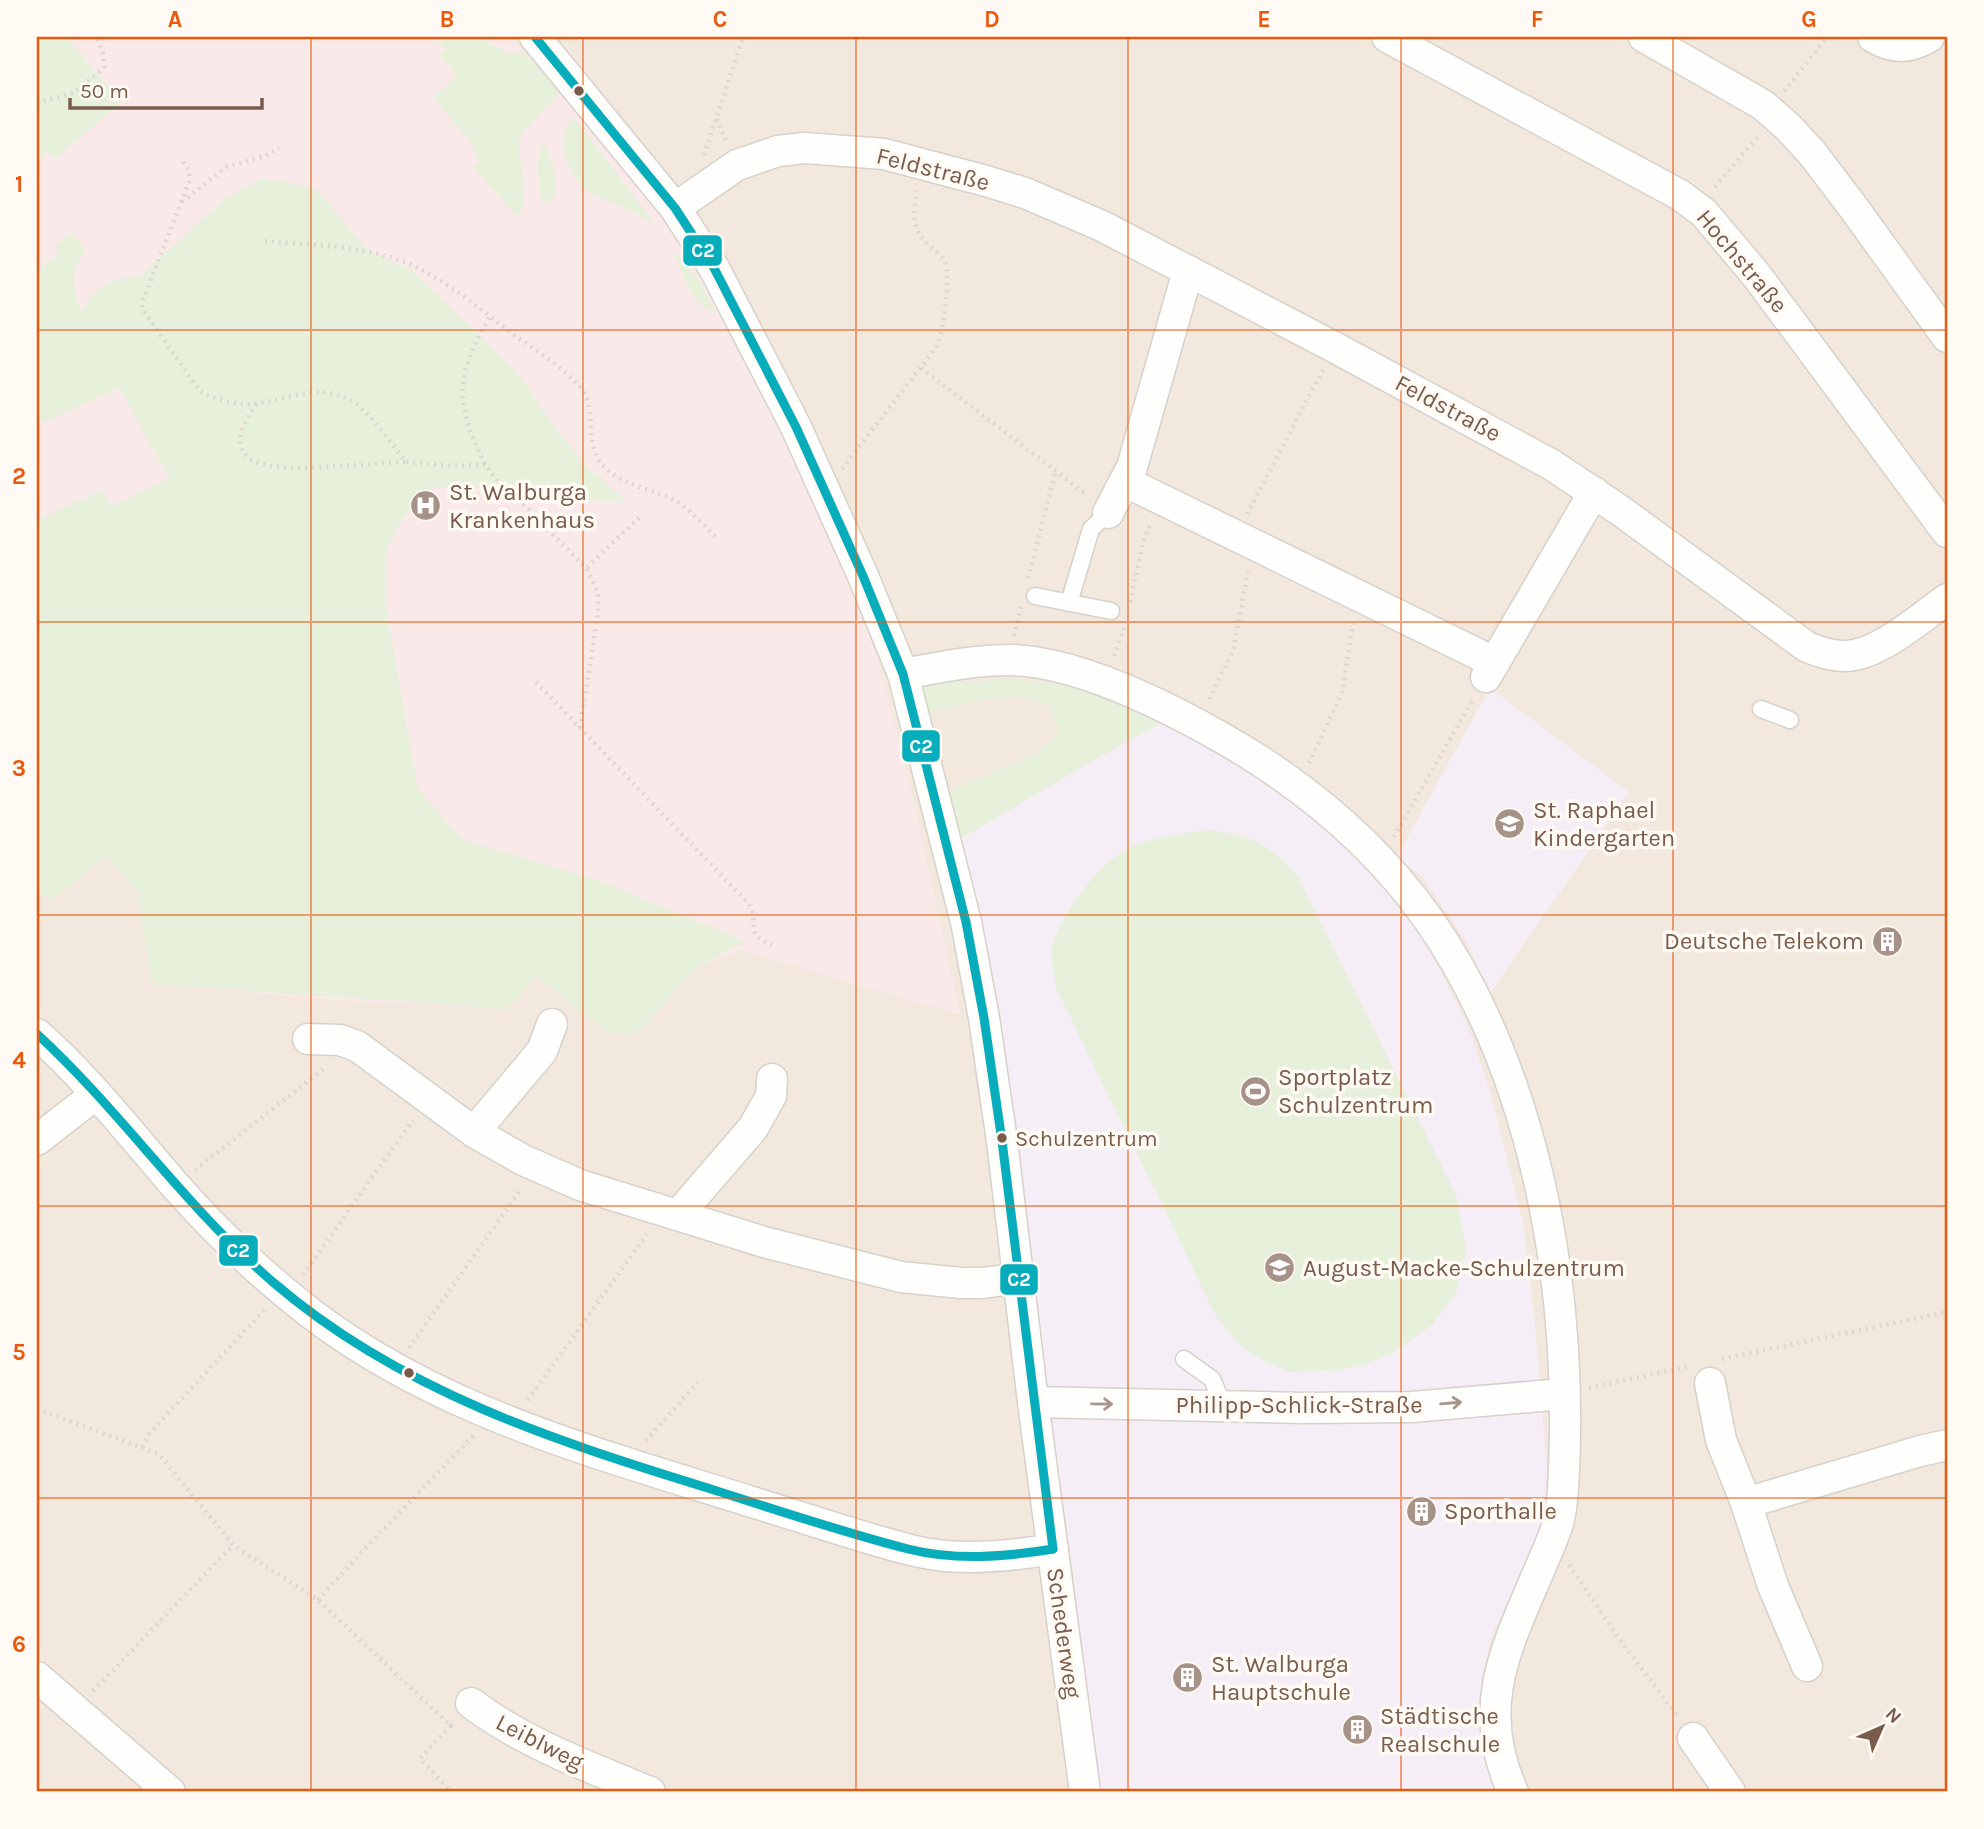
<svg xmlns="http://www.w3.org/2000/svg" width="1984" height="1829" viewBox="0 0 1984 1829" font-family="Karla,sans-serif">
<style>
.residential{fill:#f2e8de}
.education{fill:#f6eef6}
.medical{fill:#fae9e9}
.green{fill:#e7f0db}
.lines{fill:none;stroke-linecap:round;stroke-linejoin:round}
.service-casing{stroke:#d7d1cb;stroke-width:19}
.minor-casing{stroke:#d7d1cb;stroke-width:33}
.path{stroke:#dcd5d0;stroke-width:4.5;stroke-dasharray:2 5;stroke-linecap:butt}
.service{stroke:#fefefd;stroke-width:16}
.minor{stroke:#fefefd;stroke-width:30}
.bus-1-casing{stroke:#fffaf3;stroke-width:14}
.bus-1{stroke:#07adbb;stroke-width:9}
.oneway{stroke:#a8958b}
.grid{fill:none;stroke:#e8590c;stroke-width:2;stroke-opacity:0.55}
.bus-dot{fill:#7a5c4d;stroke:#fffaf3;stroke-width:2.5}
.labels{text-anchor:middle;stroke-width:7;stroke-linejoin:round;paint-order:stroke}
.bus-label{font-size:22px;fill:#7a5c4d;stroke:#fffaf3;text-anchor:start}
.street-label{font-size:24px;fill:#7a5c4d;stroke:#fffaf3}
.poi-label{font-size:24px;fill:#7a5c4d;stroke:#fffaf3;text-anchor:start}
.line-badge{stroke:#fffaf3;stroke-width:2.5}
.badge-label{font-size:19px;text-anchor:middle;font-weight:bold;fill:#fff}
.neatline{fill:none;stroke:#e8590c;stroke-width:2.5}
.grid-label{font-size:23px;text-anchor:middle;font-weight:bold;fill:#e8590c}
</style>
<rect width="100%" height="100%" fill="#f9f5f0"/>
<rect class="residential" x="37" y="37" width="1910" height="1755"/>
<g class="education">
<polygon points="1490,688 1629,792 1491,992 1464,938 1424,879 1397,856"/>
<polygon points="1167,720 1277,787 1370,867 1425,940 1469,1029 1490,1091 1523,1223 1534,1313 1547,1469 1545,1507 1537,1539 1491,1638 1482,1680 1480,1716 1483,1752 1501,1792 1099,1792 1072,1565 1046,1400 1019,1159 983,929 960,839 1092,761"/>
</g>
<polygon class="medical" points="37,37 511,37 589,123 669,227 709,289 709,294 746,357 791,452 839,560 878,660 914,804 960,1015 740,950 694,970 646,1024 634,1034 610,1034 537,977 506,1009 345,1001 152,984 137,892 107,856 49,902 37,886"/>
<g class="green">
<polygon points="37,37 66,37 121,102 54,160 47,152 37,160"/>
<polygon points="436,37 480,37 490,44 510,53 523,52 560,92 522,134 519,145 525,203 517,217 473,167 479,162 471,143 433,97 457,76 439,55 446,49"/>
<path d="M 574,117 L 658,228 C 647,221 637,213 625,208 C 613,202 596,198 586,190 C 566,172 553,138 574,117 Z"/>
<path d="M 543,145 L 547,145 C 549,161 571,199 542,202 C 540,184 533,161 543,145 Z"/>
<path d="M 262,178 L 315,188 L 368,250 L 412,271 L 517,372 L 559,433 L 586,465 L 628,503 L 525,495 L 473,487 L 432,487 L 400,522 L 385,551 L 385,602 L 418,789 L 463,840 L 598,880 L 745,941 L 694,970 L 646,1024 L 634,1034 L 610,1034 L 537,977 L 506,1009 L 152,984 L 137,892 L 107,856 L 49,902 L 37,886 L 37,521 L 101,490 L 112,506 L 169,478 L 119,388 L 46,421 L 37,419 L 37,271 L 59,253 L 54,247 L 71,233 L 86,250 C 70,272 71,287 81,311 L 96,292 L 112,280 L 141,275 L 226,198 Z"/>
<path d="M 673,249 L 697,278 L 717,314 C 689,306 683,273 673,249 Z"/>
<polygon points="1015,679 1068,685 1113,698 1167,720 1092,761 960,839 950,792 1036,753 1060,731 1047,705 1020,697 998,699 970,702 930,713 922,684"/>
<path d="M 1208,830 C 1254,836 1263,841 1296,873 L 1456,1195 L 1466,1247 L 1456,1294 L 1432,1325 L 1393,1353 L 1364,1365 L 1331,1371 L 1289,1372 L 1260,1359 L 1241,1346 L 1217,1318 L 1056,988 C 1055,976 1051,962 1052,950 C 1056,919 1101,861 1129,848 C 1155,836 1181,833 1208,830 Z"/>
</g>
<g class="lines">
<defs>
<g id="service">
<polyline points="1035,596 1111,611"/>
<polyline points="1069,603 1091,529 1108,513"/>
<polyline points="1761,709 1790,720"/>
<polyline points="1184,1359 1212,1379 1224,1407"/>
</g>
<g id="minor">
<polyline points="535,37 675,208 714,268 796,427 863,576 903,674 966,922 984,1018 1002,1141 1033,1402 1085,1792"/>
<polyline points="1387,37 1680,195 1704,213 1757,276 1947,532"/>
<polyline points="1644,37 1763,105 1788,127 1812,153 1853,207 1947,337"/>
<path d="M 1873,37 C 1893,49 1909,49 1929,37"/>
<path d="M 675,208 L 737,165 L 778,151 L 805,148 L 884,154 L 986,181 L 1025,193 L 1102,226 L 1334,347 L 1552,465 L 1618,509 L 1807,647 C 1819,652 1831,656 1844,656 C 1878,656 1920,618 1947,599"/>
<polyline points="1126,482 1494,662"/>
<polyline points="1108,513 1132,467 1188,271"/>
<path d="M 903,674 C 937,668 973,660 1009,660 C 1075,661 1160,703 1217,735 C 1299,781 1374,842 1429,920 C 1536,1074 1572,1285 1564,1470 C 1563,1487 1563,1506 1558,1523 C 1553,1540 1545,1556 1538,1573 C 1505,1650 1475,1709 1513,1792"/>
<polyline points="1486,677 1594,492"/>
<path d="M 37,1034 C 87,1078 129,1132 173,1183 C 207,1222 248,1262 288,1295 C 420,1407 590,1451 752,1502 C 791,1514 831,1527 871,1539 C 895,1546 921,1554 946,1556 C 982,1559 1018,1555 1053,1549"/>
<polyline points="308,1039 340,1040 357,1046 474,1132 523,1160 580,1185 764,1242 901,1277 961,1283 983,1283 1019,1278"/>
<polyline points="474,1132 542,1051 552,1024"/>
<polyline points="37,1140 96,1094"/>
<polyline points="678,1215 753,1128 771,1096 772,1079"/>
<polyline points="1710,1383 1721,1440 1746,1503 1773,1586 1807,1666"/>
<polyline points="1033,1402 1302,1408 1412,1407 1563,1394"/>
<polyline points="1746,1503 1920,1451 1947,1445"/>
<polyline points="37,1677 170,1792"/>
<path d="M 471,1703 C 522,1742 591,1768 650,1792"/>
<polyline points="1693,1738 1730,1792"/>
</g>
</defs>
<use href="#service" class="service-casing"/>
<use href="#minor" class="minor-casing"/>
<g class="path">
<polyline points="1784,91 1827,37"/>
<polyline points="37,103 73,93 102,70 104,67 103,53 97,37"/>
<polyline points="717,119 727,143"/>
<polyline points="704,155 743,37"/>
<path d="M 183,162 L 189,170 L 189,182 L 143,300 L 142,308 L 198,389 C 205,396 213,397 222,400 C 233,403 243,405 254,404 C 286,400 316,383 348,399 C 368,408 392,445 406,462 L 456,466 L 485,464 L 513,503"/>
<polyline points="1715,187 1759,135"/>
<polyline points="182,202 226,167 265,156 279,148"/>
<path d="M 265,241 C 314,246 371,245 416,267 C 451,284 482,311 513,334 C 535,350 562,366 580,387 C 598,407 584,441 601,463 C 619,486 652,488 676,501 C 691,510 703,525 716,537"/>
<polyline points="921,368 1087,495"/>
<path d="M 257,404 C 204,475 288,469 334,466 C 357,465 381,463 405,462"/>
<path d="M 485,464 C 454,403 455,375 490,317"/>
<path d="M 842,469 L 935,349 C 944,335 951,277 945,262 C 942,255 935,251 930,246 C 910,229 914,215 916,191"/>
<polyline points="523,504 586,568 640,517"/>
<polyline points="1247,514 1323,370"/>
<polyline points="1028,578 1056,470"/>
<polyline points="1130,602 1144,538 1151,523"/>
<polyline points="1014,636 1021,607"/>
<polyline points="1114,656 1124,628"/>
<path d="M 536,682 L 748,903 C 762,926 740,934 776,946"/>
<polyline points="1209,699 1233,651 1248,572"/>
<polyline points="580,728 598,613 598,592 586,568"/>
<polyline points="1309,763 1342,693 1353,623"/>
<polyline points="1394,837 1473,699"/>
<polyline points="195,1170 326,1067"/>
<polyline points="303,1275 413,1120"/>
<polyline points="409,1348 521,1189"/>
<polyline points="1722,1359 1947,1312"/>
<polyline points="1589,1388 1690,1366"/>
<polyline points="528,1400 647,1234"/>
<polyline points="37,1409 159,1454 233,1545 318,1600 451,1726 455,1722"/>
<polyline points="646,1441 698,1382"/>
<polyline points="142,1447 149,1434 264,1310"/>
<polyline points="1569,1565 1623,1644 1678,1717"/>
<polyline points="318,1600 360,1554 475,1434"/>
<polyline points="93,1691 233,1545"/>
<polyline points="451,1726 420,1758 451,1792"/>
</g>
<use href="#service" class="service"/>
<use href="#minor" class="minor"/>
<defs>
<g id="bus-1">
<polyline points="535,37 675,208 714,268 796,427 863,576 903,674 966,922 984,1018 1002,1141 1053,1549"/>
<path d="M 37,1034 C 122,1112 186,1208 274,1283 C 400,1391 555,1441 711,1489 C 776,1510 842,1532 908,1549 C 956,1561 1004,1557 1053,1549"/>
</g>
</defs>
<use href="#bus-1" class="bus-1-casing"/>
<use href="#bus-1" class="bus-1"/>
</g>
<defs><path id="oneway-shaft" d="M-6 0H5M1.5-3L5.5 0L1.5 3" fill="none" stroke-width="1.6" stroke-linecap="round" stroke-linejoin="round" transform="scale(1.75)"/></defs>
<g class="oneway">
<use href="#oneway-shaft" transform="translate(1451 1403) rotate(-5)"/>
<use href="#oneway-shaft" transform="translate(1102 1404) rotate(1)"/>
</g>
<path class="grid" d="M 311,37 L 311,1792M 583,37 L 583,1792M 856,37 L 856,1792M 1128,37 L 1128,1792M 1401,37 L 1401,1792M 1673,37 L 1673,1792M 37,330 L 1947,330M 37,622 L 1947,622M 37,915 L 1947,915M 37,1206 L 1947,1206M 37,1498 L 1947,1498"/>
<defs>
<symbol id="hospital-disc" viewBox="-11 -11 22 22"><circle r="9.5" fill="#a69286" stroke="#fffaf3"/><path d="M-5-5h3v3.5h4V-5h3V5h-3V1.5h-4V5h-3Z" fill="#fff"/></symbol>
<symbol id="school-disc" viewBox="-11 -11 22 22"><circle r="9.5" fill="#a69286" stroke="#fffaf3"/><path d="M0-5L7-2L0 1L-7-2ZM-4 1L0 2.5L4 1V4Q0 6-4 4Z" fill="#fff"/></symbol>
<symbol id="building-disc" viewBox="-11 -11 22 22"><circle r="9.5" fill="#a69286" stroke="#fffaf3"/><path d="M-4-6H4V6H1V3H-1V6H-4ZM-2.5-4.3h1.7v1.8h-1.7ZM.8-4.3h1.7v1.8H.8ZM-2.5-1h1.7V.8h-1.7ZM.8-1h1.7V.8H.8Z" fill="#fff"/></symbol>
<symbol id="stadium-disc" viewBox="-11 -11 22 22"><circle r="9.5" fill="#a69286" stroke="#fffaf3"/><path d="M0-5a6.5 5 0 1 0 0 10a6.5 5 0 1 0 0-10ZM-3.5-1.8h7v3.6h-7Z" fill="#fff"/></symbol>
</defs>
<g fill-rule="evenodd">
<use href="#hospital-disc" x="408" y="488" width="35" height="35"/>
<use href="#school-disc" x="1492" y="806" width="35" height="35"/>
<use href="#building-disc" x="1870" y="924" width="35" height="35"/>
<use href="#stadium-disc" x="1238" y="1074" width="35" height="35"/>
<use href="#school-disc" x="1262" y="1250" width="35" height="35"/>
<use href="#building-disc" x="1404" y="1494" width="35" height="35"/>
<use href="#building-disc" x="1170" y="1660" width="35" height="35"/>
<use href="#building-disc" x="1340" y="1712" width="35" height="35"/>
</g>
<g class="bus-dot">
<circle cx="579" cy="91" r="6"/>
<circle cx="1002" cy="1138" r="6"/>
<circle cx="409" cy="1373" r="6"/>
</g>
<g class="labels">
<g class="bus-label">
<text x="1015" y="1146">Schulzentrum</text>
</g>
<g class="street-label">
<text transform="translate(933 169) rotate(14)" y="8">Feldstraße</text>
<text transform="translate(1742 261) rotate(50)" y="8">Hochstraße</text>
<text transform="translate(1448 408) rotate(28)" y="8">Feldstraße</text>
<text x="1299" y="1413">Philipp-Schlick-Straße</text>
<text transform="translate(1064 1633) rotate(82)" y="8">Schederweg</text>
<text transform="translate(540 1742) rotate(27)" y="8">Leiblweg</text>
</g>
<g class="poi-label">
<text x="449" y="500">St. Walburga<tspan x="449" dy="28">Krankenhaus</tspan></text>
<text x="1533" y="818">St. Raphael<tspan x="1533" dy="28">Kindergarten</tspan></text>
<text x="1864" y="949" text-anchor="end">Deutsche Telekom</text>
<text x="1278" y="1085">Sportplatz<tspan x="1278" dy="28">Schulzentrum</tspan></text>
<text x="1303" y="1276">August-Macke-Schulzentrum</text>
<text x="1444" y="1519">Sporthalle</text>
<text x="1211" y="1672">St. Walburga<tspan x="1211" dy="28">Hauptschule</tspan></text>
<text x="1380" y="1724">Städtische<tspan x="1380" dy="28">Realschule</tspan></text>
</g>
</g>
<g class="line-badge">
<rect x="682" y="234" width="41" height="33" rx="7" fill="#07adbb"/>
<rect x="901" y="729" width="40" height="34" rx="7" fill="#07adbb"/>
<rect x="218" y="1234" width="41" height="33" rx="7" fill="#07adbb"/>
<rect x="999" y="1263" width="40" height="33" rx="7" fill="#07adbb"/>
</g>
<g class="badge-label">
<text x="703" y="257">C2</text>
<text x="921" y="753">C2</text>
<text x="238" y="1257">C2</text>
<text x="1019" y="1286">C2</text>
</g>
<rect width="1984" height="1829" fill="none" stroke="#fffaf3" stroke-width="77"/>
<g transform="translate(1882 1727) rotate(45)" stroke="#fffaf3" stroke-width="5" paint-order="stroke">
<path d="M0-5L12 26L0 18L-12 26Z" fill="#7a5c4d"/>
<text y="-10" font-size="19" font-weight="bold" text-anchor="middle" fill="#7a5c4d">N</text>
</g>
<path d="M70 98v10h192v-10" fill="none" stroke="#7a5c4d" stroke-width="3.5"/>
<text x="80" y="98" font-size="21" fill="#7a5c4d" stroke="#fffaf3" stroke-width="5" paint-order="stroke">50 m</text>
<rect x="38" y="38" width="1908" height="1752" class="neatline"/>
<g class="grid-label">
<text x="175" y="27">A</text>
<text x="447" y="27">B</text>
<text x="720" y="27">C</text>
<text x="992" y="27">D</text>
<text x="1264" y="27">E</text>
<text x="1537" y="27">F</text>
<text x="1809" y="27">G</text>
<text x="19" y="192">1</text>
<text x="19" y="484">2</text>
<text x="19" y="776">3</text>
<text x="19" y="1068">4</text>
<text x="19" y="1360">5</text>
<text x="19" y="1652">6</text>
</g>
</svg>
